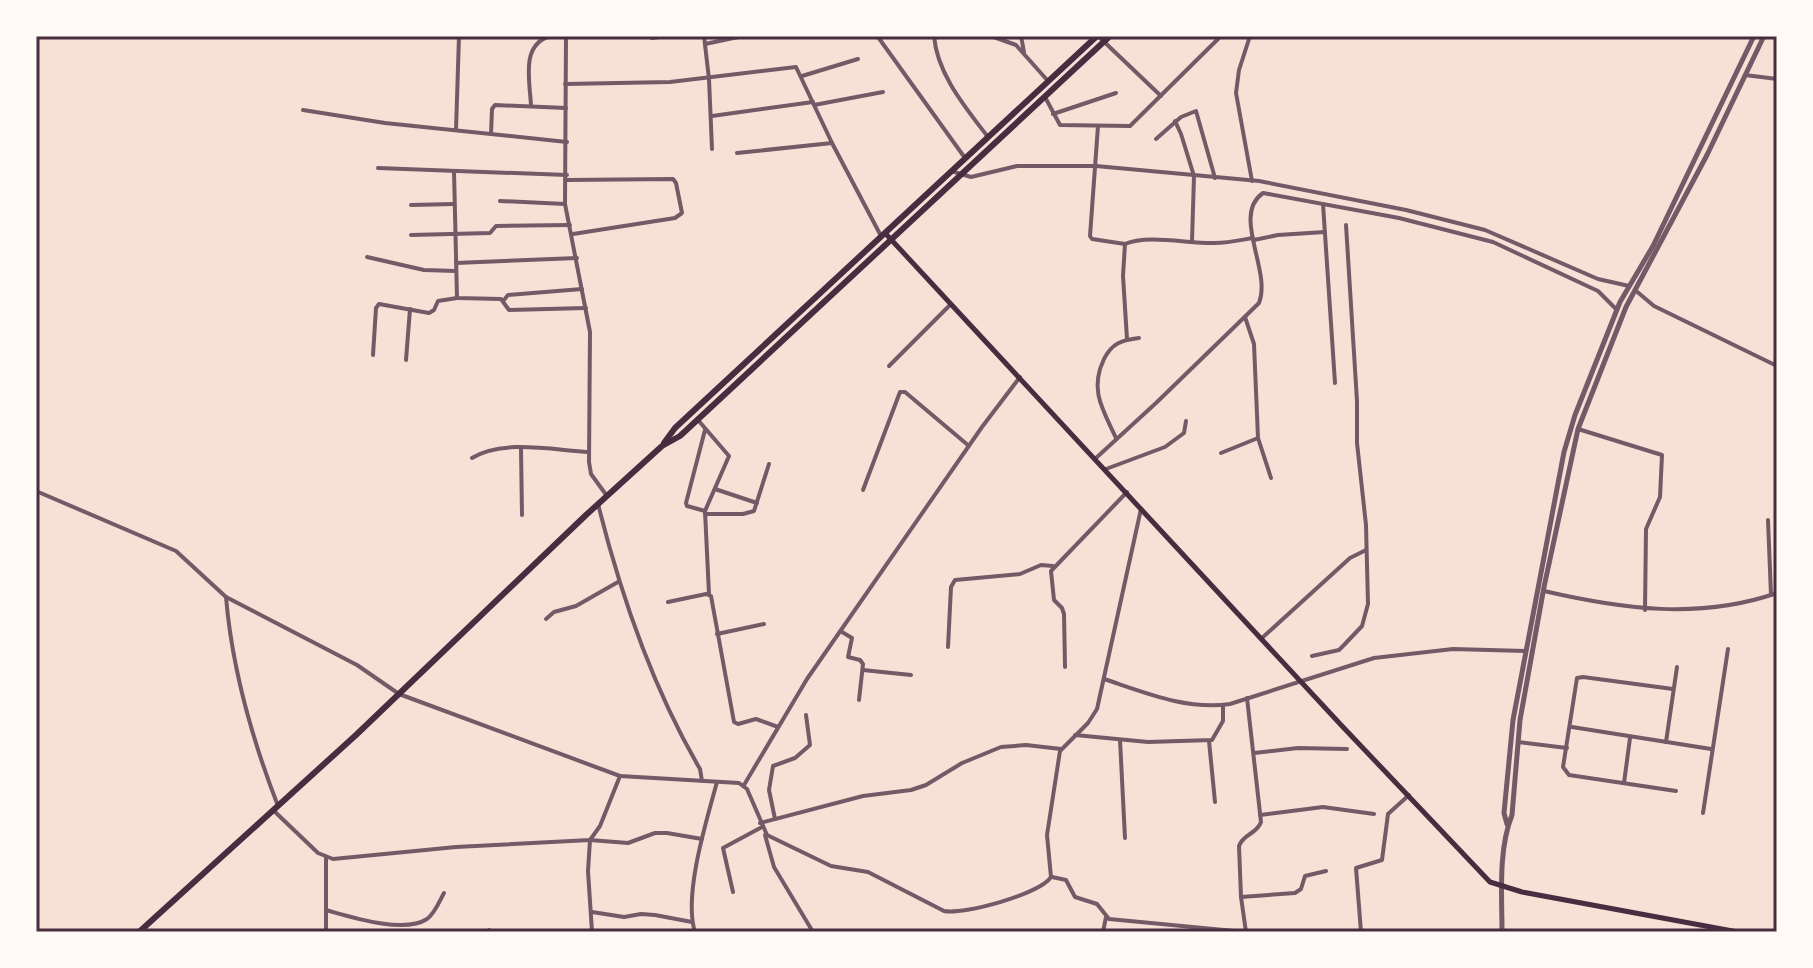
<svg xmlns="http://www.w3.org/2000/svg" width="1813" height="968" viewBox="0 0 1813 968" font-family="Rubik,sans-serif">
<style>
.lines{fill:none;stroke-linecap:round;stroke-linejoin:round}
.minor{stroke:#755966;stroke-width:4}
.tertiary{stroke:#755966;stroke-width:5}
.secondary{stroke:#4a2c40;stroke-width:5}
.primary{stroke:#4a2c40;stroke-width:6}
.neatline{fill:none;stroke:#4a2c40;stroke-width:3}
</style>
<rect width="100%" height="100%" fill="#f7e1d7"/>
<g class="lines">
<g class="minor">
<polyline points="566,36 565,204 590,332 589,462 591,474 607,496"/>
<polyline points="648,36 652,38 665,36"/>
<polyline points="704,36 709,79 712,149"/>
<path d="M 934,36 C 937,74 966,108 988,137"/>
<polyline points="991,36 1016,45 1048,81"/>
<polyline points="1021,36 1024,52"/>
<polyline points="1098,36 1161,96"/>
<polyline points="1250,36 1239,70 1236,93 1252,181"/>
<polyline points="878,37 965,158"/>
<polyline points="705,44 743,36"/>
<polyline points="1745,75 1777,79"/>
<polyline points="802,76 858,59"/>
<polyline points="565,84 670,82 796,67 832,143 881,236"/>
<polyline points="1045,97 1060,125 1130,126 1218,39"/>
<polyline points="814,105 883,92"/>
<path d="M 531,106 C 530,81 520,44 551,36"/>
<polyline points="303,110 385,123 567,142"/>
<polyline points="1053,114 1116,93"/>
<polyline points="712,116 813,102"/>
<polyline points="1175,121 1181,134 1194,176 1192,241"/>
<polyline points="1098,126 1090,236 1092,239 1125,244"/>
<polyline points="456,130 459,36"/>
<polyline points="491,134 492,109 495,105 566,108"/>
<polyline points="1156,139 1181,117 1196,111 1215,178"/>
<polyline points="737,153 832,143"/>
<polyline points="378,168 567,175"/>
<polyline points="454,171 457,298 501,299 509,310 586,308"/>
<polyline points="951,171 971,177 1017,166 1096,166 1259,181 1406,210 1485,230 1598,279 1629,286"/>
<polyline points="567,180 673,179 676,183 682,213 675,218 573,234"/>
<polyline points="500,201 565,204"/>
<polyline points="1323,204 1335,383"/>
<polyline points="411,205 454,204"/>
<polyline points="411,235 490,233 496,226 570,225"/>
<polyline points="1254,240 1278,235 1325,232"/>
<polyline points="367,257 424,270 456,271"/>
<polyline points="456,263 577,258"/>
<polyline points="1635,290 1654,306 1777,366"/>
<polyline points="504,300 508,295 582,289"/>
<polyline points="1245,317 1254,344 1258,438 1271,478"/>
<path d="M 1127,339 L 1123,276 L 1125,244 C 1147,234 1190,244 1215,243 C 1228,243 1241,240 1253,238"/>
<polyline points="373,355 376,308 379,304 429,313 434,310 438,301 457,298"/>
<polyline points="406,360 410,309"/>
<polyline points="889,366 951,304"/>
<polyline points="698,420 729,456 705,511 709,594"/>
<polyline points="1578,429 1662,455 1660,497 1646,529 1645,610"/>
<path d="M 1116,438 C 1103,410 1089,390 1104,359 C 1112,343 1122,340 1139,338"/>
<polyline points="521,449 522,515"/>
<polyline points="1221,453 1258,438"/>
<path d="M 472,458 C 502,439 553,450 588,452"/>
<path d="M 1096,458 L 1156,403 L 1259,303 C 1272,271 1231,215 1263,193 L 1399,218 L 1493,242 L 1598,291 L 1617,310"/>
<polyline points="1106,469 1165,447 1184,433 1186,421"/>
<polyline points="715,489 757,503"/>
<polyline points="863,490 900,392 905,392 969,446"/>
<path d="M 36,491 L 176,551 L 226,597 L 357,665 L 399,694 L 620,776 L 739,783 L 747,789 L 767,835 L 831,866 L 868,872 L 944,911 C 964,915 1040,894 1051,877 L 1047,835 L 1060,751 L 1088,723 L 1097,709 L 1141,509"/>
<path d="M 598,504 C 621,596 652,687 700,769 L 702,781"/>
<polyline points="705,511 687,506 686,503 705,430"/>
<polyline points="705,514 743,514 754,511 769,464"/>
<polyline points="1768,520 1771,595"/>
<path d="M 1544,591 C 1622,609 1699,620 1777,593"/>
<path d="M 226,597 C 232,669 252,739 278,806"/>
<polyline points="668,602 706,594 711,596 734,722 738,724 756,719 778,727"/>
<polyline points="546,619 554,612 576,606 618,582"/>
<polyline points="842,632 852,638 848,657 860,660 863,664 859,700"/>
<polyline points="717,634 764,624"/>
<polyline points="1262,638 1350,558 1366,550"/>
<polyline points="948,647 951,587 955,580 1020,574 1041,565 1053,566"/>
<polyline points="1312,656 1339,650 1344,645 1362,626 1368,604 1366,525 1357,443 1357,401 1346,225"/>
<polyline points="1065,667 1064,614 1062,608 1054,600 1051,571 1127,492"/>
<polyline points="863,670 911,675"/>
<path d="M 1104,679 C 1146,693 1186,710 1230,704 L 1374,658 L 1453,649 L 1525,651"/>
<polyline points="1673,689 1583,677 1577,678 1563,767 1569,775 1676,791"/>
<polyline points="1572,727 1711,749"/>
<polyline points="1075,735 1148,742 1212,740 1223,721 1223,705"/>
<polyline points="1120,740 1125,838"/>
<polyline points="1209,741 1215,802"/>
<polyline points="1518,742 1567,748"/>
<polyline points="1666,742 1677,667"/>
<polyline points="1254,753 1298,748 1347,749"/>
<polyline points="1624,783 1630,738"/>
<polyline points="744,785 807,679 982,427 1020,377"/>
<polyline points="273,810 318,853 333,859 456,847 590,840 600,826 620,776"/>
<polyline points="1703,813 1728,649"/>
<polyline points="1260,815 1323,807 1374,814"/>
<polyline points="775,819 769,790 773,766 795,758 810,745 806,715"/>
<polyline points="760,823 863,796 911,790 926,785 962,763 1001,747 1026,745 1061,749"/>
<polyline points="765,835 774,867 813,932"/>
<polyline points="1052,877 1066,880 1075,897 1097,904 1109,919 1245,932"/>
<polyline points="733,892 723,848 762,827"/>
<polyline points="1241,897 1295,893 1301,889 1305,876 1326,871"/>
<path d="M 326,910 C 351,917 404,934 427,919 C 435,913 439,902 444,893"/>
<polyline points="592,912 624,917 641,914 655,915 692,922"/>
<polyline points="326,932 326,858"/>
<polyline points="488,932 489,930"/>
<polyline points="592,932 588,871 590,840 628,843 655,833 667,833 702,839"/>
<path d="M 695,932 C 683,895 707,819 717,782"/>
<polyline points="1103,932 1106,917"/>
<path d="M 1246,932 L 1241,897 L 1239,846 C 1243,834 1257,834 1261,822 L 1247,698"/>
<polyline points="1361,932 1356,868 1382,860 1388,814 1409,795"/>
</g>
<g class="tertiary">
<polyline points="1507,824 1504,813 1513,720 1564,452 1575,415 1620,302 1653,246 1754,36"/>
<path d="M 1502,932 C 1502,895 1498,850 1512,815 L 1520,720 L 1544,587 L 1578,429 L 1626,307 L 1707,155 L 1764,36"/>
</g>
<polyline class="secondary" points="885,233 1342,726 1490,882 1522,892 1738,932"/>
<g class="primary">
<polyline points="664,443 675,428 1097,36"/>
<polyline points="139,932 356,735 586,515 662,446 680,436 1110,36"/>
</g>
</g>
<rect width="1813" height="968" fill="none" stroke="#fffaf5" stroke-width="76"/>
<rect x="38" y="38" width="1737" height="892" class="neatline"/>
</svg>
